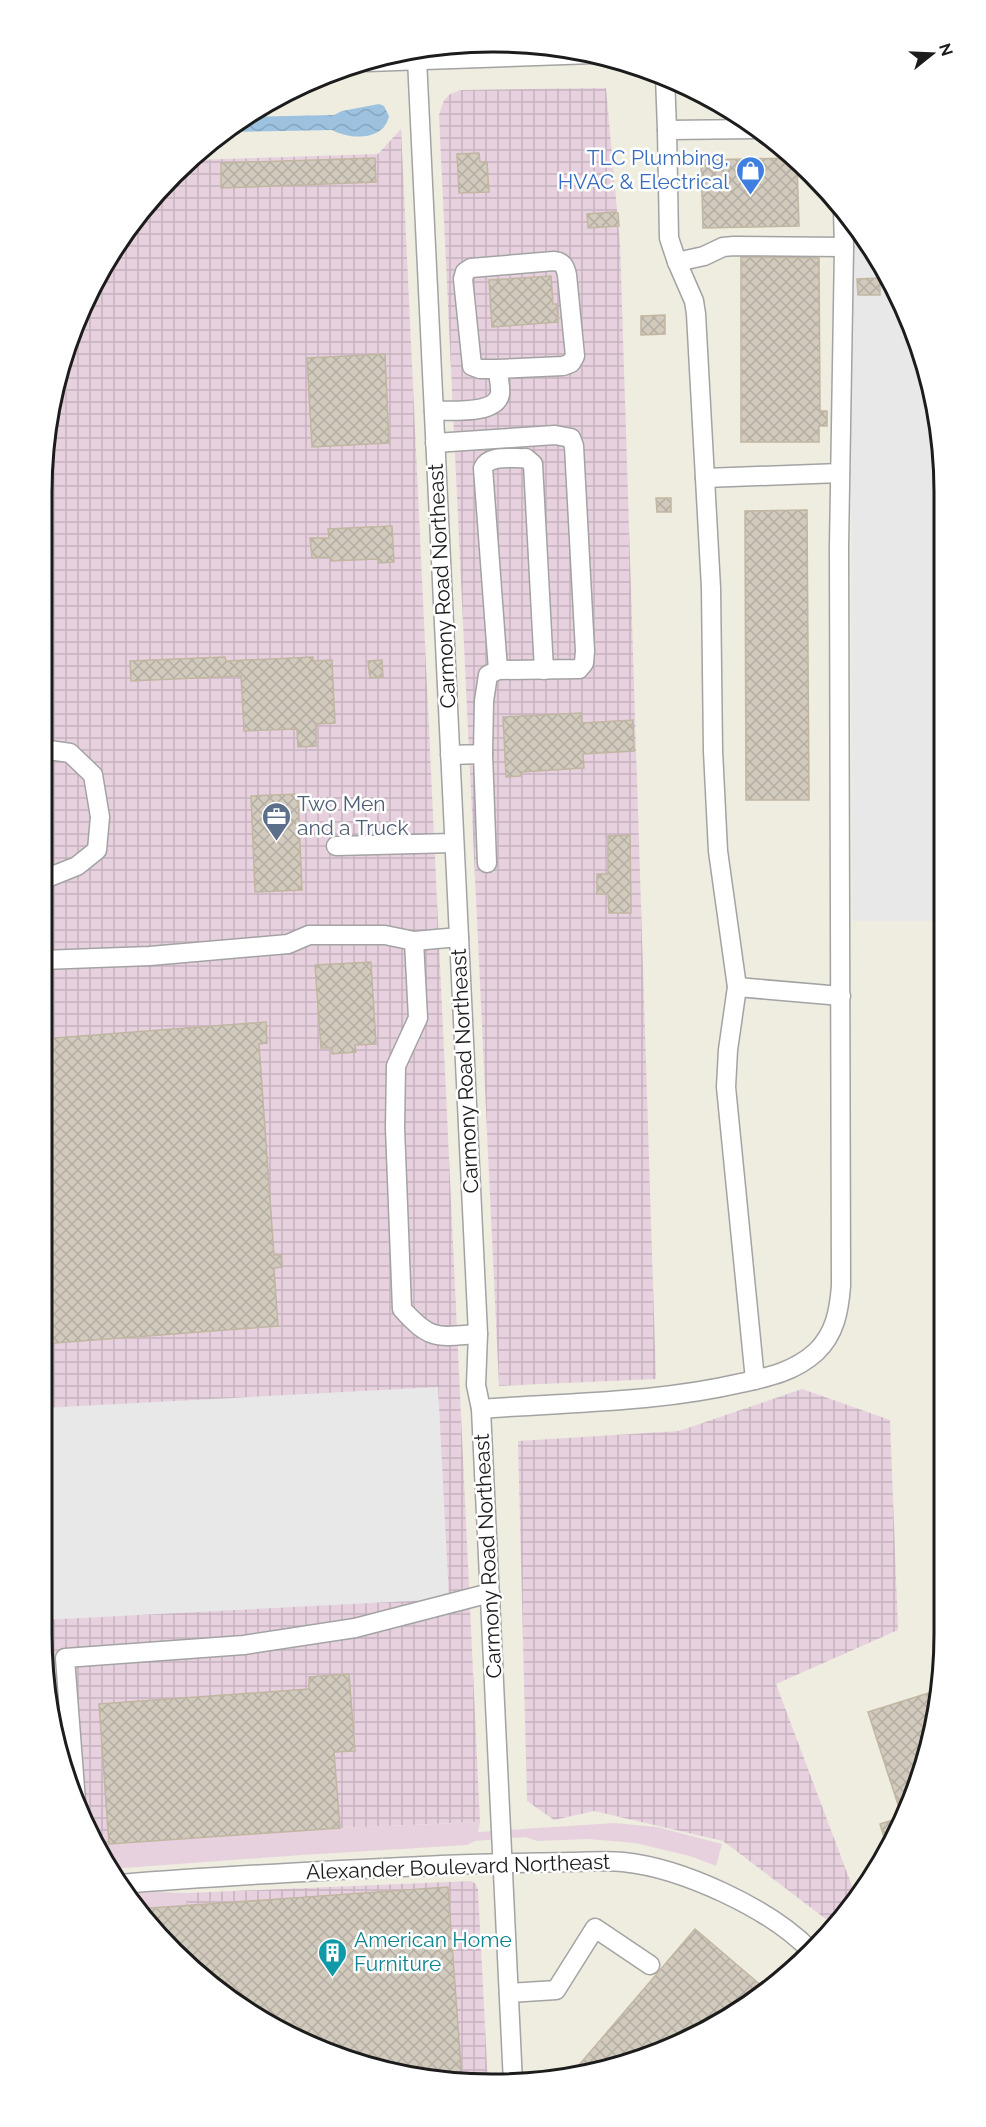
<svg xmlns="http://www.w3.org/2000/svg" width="986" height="2127" viewBox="0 0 986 2127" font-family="Raleway,sans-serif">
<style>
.industrial{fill:url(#industrial-grid)}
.railway{fill:#e8d1df}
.parking{fill:#e8e8e8}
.water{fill:url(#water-waves)}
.building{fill:url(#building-cross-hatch);stroke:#c1b6a1;stroke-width:1.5}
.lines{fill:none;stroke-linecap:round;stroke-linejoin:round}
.minor-casing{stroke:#a3a3a3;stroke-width:21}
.minor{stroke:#fff;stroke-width:18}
.labels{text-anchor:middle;stroke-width:5;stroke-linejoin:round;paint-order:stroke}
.shop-label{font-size:21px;fill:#366cbe;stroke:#fff;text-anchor:end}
.street-label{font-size:21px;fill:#1c1c1c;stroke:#fff}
.service-label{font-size:21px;fill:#4e5e75;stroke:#fff;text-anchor:start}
.culture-label{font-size:21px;fill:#0d838f;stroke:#fff;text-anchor:start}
.rim{fill:none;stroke:#1c1c1c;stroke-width:3}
</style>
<defs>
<pattern id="industrial-grid" width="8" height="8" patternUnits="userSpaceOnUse" patternTransform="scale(1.5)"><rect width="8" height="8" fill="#e8d1df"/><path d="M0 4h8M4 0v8" fill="none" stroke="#c6b3bf"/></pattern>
<pattern id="water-waves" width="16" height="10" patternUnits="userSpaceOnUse" patternTransform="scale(1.5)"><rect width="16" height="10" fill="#9cc2e0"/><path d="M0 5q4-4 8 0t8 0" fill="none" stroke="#86a6c0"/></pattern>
<pattern id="building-cross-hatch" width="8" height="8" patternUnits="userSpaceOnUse" patternTransform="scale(1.5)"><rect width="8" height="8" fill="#d1cabd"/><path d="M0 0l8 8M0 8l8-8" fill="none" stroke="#b3ada2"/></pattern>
</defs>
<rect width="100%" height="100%" fill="#eeede0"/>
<g class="industrial">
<polygon points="606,88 620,243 656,1379 499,1386 439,115 444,100 450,94 461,90"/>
<polygon points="401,129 480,1822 340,1828 96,1844 66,1779 42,1634 42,493 51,405 76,321 118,243 174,174 191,160 378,154"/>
<polygon points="802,1389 890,1420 898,1630 776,1684 855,1894 835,1926 723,1841 594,1811 554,1820 527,1801 518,1441 679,1431"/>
<polygon points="471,1881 476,1884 478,1889 488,2085 405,2076 268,2025 154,1931 138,1909 186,1905 187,1893"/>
</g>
<g class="railway">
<polygon points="480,1822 478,1832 614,1823 657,1827 722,1844 716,1866 690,1856 635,1843 588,1839 537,1841 525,1837 475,1841 467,1845 302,1855 110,1869 96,1844 340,1828"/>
<polygon points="153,1892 187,1893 186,1905 138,1909 127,1894"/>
</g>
<g class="parking">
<polygon points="851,231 858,231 910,320 933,407 934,921 852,921"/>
<polygon points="941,918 944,1634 941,1666 938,1667"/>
<polygon points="438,1387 449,1599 42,1620 42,1408"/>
</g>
<path class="water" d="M 379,104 L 384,106 L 389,116 C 384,141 350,140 332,130 L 225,132 L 245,117 L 334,115 L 342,111 Z"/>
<g class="building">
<polygon points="479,153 480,162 487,162 489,192 459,193 457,154"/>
<polygon points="375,158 376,182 221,188 221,163"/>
<polygon points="790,158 797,165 799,226 703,228 701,160"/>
<polygon points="615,212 618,213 619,226 588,228 587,214"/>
<polygon points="741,257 819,258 820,411 827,411 827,426 819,426 819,442 741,442"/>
<polygon points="551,276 553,304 557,304 558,322 492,327 489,280"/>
<polygon points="880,278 880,295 858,295 857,279"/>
<polygon points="665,315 665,334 641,335 641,316"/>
<polygon points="385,354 389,443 312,447 307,358"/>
<polygon points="656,498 671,498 671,512 657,512"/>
<polygon points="807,510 809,800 746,800 745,511"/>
<polygon points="392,526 394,562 378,563 378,559 331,561 331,557 312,558 310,538 329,538 328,529"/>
<polygon points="225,657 226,661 313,657 313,661 332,660 335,723 316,724 316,746 298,747 297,729 244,731 241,676 131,681 130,661"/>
<polygon points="382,660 383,677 370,678 368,661"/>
<polygon points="581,713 582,723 633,720 634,751 583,754 584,768 521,772 521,776 506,777 503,717"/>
<polygon points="298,794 302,890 255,892 251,796"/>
<polygon points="630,835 631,913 609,913 608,894 597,894 597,874 608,874 608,836"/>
<polygon points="371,962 376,1044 355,1045 356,1052 332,1054 332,1048 321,1048 315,965"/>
<polygon points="266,1022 267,1043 259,1044 274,1255 281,1255 282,1267 274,1268 278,1326 42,1344 42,1039"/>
<polygon points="349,1674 355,1751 334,1752 340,1828 109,1844 99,1704 309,1689 309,1677"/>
<polygon points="938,1690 935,1722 910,1806 886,1844 880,1824 902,1817 868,1712"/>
<polygon points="448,1887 462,2082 405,2076 268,2025 154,1931 138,1909"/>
<polygon points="695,1929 764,1988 718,2025 581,2076 568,2078"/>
</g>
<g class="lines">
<defs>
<g id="minor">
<polyline points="417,59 478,1334 476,1385 481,1409 513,2083"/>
<polyline points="368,62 593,54"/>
<polyline points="665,76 667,130 757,129"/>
<polyline points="667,130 669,238 677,262 694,301 696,314 711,588 713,751 718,851 737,987 728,1050 726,1087 755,1380"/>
<polyline points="677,262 704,256 723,247 734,246 844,247"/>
<path d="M 434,411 C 451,410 496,415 500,394 C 501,387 498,377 498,369 L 563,366 L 571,363 L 575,356 L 567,275 C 565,266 563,262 554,261 L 471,268 L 465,272 L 463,279 L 472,366 L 480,369 L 498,369"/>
<polyline points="435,443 555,435 571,438 574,446 585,651 584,663 579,669 498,670 488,675 484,701 483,754 450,755"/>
<polyline points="705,478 840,473"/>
<path d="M 498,670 L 483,468 C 489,454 513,459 526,458 L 533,464 L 544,670"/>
<polyline points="483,754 487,863"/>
<polyline points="336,846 454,843"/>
<polyline points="42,880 77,866 97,850 100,817 93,775 70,753 42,749"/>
<path d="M 414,941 L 418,1018 L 396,1066 L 395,1128 L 402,1309 C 431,1341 437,1337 478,1334"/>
<polyline points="42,960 150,956 288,944 309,935 385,935 414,941 459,937"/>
<polyline points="737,987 841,996"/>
<path d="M 481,1409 C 568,1402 655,1403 741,1383 C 768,1377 794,1372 816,1352 C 835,1334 839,1311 841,1286 L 839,547 L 844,247 L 843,210"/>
<polyline points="76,1801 65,1658 244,1645 355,1628 490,1593"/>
<path d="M 120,1884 C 227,1875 335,1870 442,1865 C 484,1863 527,1863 569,1862 C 587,1862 606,1860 623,1862 C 682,1868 769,1908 810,1950"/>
<polyline points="509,1993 556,1990 595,1928 650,1965"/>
</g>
</defs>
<use href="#minor" class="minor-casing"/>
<use href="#minor" class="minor"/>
</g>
<defs>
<symbol id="shop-pin" viewBox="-11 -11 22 30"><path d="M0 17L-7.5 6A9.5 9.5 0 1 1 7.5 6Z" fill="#3f7fe0" stroke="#fff"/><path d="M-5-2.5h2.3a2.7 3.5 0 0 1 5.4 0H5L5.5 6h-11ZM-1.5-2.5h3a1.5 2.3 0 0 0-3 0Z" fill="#fff"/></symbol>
<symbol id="office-pin" viewBox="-11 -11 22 30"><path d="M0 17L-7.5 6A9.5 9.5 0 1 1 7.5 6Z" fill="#5c6f8a" stroke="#fff"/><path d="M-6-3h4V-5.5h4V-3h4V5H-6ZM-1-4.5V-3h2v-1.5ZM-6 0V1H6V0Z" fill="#fff"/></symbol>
<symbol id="building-pin" viewBox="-11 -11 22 30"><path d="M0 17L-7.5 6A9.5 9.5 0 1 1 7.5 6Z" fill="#0f9aa8" stroke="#fff"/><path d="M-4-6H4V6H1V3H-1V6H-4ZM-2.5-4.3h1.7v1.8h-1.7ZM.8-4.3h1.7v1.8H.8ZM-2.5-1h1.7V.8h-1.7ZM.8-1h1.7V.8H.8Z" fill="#fff"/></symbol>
</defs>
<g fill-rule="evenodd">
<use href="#shop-pin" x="734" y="154" width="33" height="45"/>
<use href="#office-pin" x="260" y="800" width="33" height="45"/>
<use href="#building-pin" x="316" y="1936" width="33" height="45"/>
</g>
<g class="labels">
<g class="shop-label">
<text x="729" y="165">TLC Plumbing,<tspan x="729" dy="24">HVAC &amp; Electrical</tspan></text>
</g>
<g class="street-label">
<text transform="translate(442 586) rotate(-93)" y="7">Carmony Road Northeast</text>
<text transform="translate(465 1071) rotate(-93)" y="7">Carmony Road Northeast</text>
<text transform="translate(488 1556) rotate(-93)" y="7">Carmony Road Northeast</text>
<text transform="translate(458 1867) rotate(-2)" y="7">Alexander Boulevard Northeast</text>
</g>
<g class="service-label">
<text x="297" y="811">Two Men<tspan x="297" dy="24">and a Truck</tspan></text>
</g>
<g class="culture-label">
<text x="354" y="1947">American Home<tspan x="354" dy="24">Furniture</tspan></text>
</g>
</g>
<path d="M0 0H986V2127H0ZM492 52H494A440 440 0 0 1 934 492V1634A440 440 0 0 1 494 2074H492A440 440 0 0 1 52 1634V492A440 440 0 0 1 492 52Z" fill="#fff" fill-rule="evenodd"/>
<path class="rim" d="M492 52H494A440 440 0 0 1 934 492V1634A440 440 0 0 1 494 2074H492A440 440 0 0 1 52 1634V492A440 440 0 0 1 492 52Z"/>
<g transform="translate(932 54) rotate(72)" stroke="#ffffff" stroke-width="4.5" paint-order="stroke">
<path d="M0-4.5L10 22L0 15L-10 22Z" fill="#1c1c1c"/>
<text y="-9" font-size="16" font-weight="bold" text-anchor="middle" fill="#1c1c1c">N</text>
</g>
</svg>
